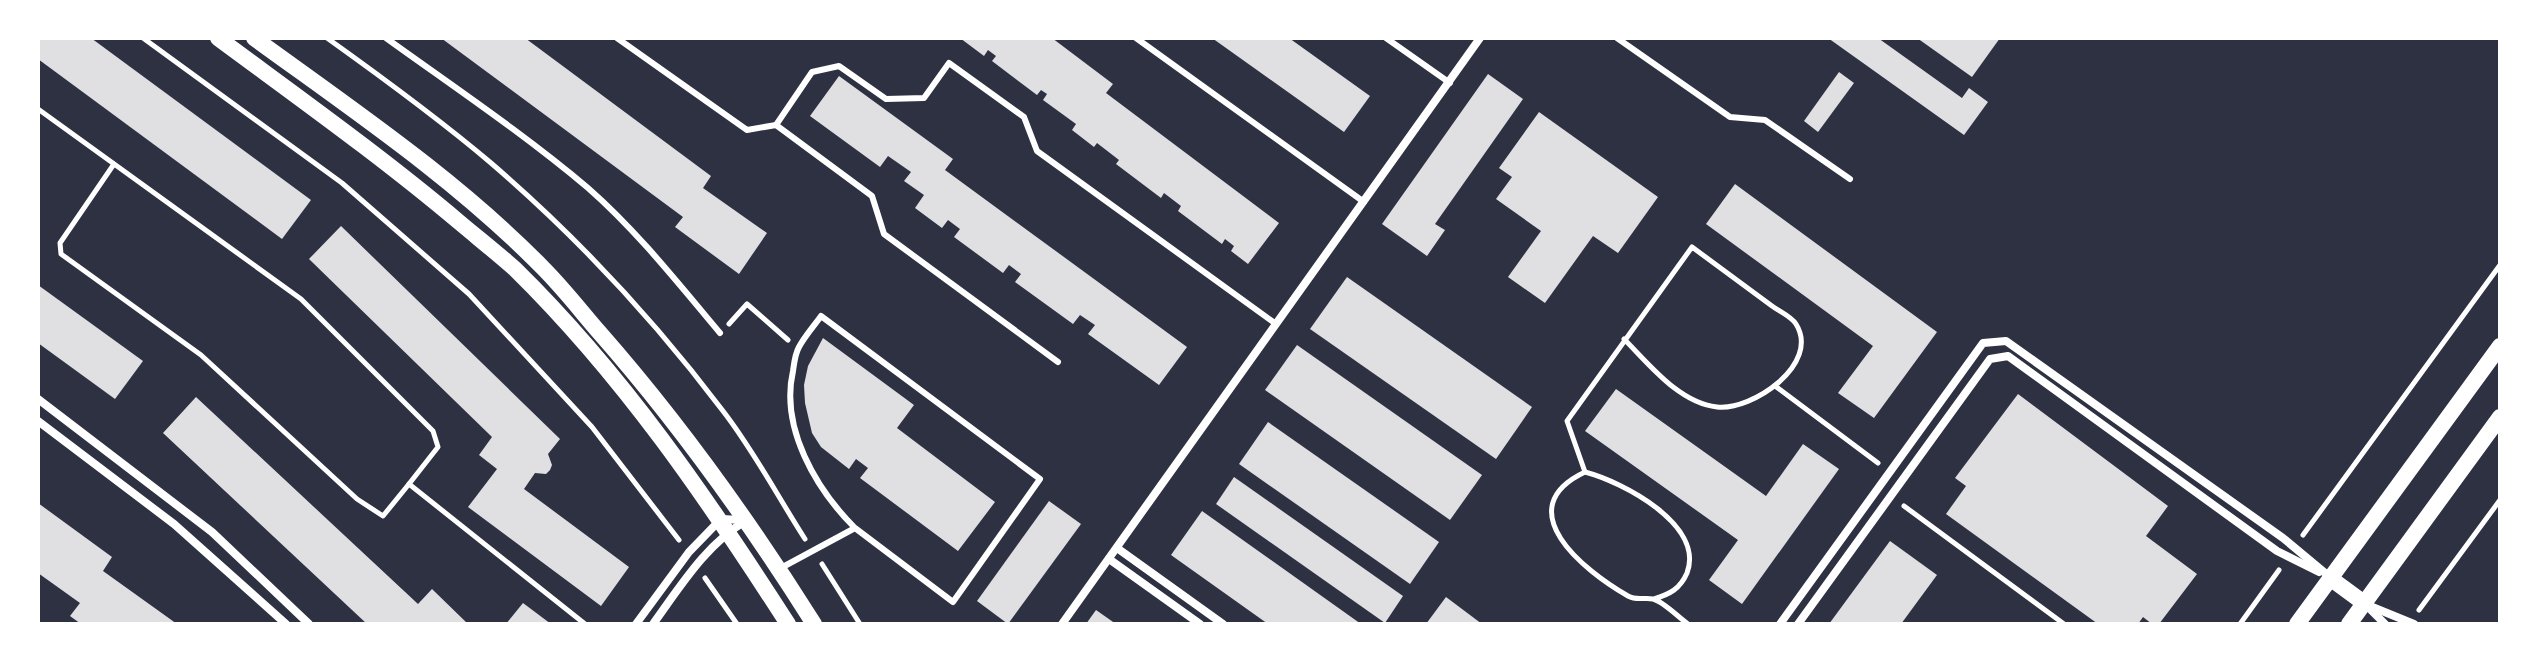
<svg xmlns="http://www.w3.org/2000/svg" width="2538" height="662" viewBox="0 0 2538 662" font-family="Rubik,sans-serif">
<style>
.building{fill:#e0e0e3}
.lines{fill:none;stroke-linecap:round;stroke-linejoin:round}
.path{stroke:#fff;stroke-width:5}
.service{stroke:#fff;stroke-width:6}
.minor{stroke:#fff;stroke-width:8}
.secondary{stroke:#fff;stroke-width:16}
</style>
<rect width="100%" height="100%" fill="#2d3142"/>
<g class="building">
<polygon points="41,38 91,38 311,200 282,239 38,59 38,42"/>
<polygon points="441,38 525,38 711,176 703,188 767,233 739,274 675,227 683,217"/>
<polygon points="960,38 1052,38 1113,84 1106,93 1279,223 1248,264 1231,251 1234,246 1225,239 1222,244 1178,211 1181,206 1164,193 1161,198 1116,164 1119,160 1097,143 1094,147 1072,130 1076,124 1043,100 1047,94 1041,90 1037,95 992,61 996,56 988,50 984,56"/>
<polygon points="1212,38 1289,38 1370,96 1344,132"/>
<polygon points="1828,38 1878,38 1962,98 1969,88 1988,102 1964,135"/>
<polygon points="1917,38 2000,38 1972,77"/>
<polygon points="1839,72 1854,83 1818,132 1804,121"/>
<polygon points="1488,74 1523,99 1435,224 1445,230 1427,256 1382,224"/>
<polygon points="839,76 953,159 945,170 1187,347 1159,385 1088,334 1095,325 1080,315 1073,324 1015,282 1021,274 1009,265 1003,273 954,237 960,229 948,220 942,228 915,208 924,195 904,181 911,172 888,156 880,167 810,116"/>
<polygon points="1539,112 1658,197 1618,253 1593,236 1545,303 1508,277 1541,231 1496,199 1512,177 1499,168"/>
<polygon points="1735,184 1937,332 1874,418 1838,393 1873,346 1706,224"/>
<polygon points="341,226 560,439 548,454 552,465 550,470 546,474 535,473 524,489 629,567 601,606 468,507 497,469 479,455 492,437 309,259"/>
<polygon points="1347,277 1532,407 1496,459 1310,329"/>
<polygon points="38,285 143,361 115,399 38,343"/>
<polygon points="823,338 914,405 897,428 995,502 958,551 860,478 868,468 856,459 849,469 821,447 812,433 805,403 804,385 808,366"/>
<polygon points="1297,345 1482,475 1450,520 1265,390"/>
<polygon points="1616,389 1766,496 1803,444 1839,469 1742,604 1709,580 1738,540 1585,431"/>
<polygon points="2018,394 2168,506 2146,536 2197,574 2159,624 2152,624 2143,617 2138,624 2098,624 1946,514 1966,486 1955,478"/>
<polygon points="196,397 418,604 432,589 468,624 367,624 163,433"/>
<polygon points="1268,422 1439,542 1410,584 1239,464"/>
<polygon points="1234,477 1403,596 1385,623 1216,504"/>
<polygon points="1049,501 1081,524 1008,624 977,601"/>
<polygon points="38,503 112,557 103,571 177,624 81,624 70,616 80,603 38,573"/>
<polygon points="1202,511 1361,624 1268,624 1171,555"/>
<polygon points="1890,541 1937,575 1901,624 1829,624"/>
<polygon points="1446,597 1482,624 1426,624"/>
<polygon points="523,603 551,624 506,624"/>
<polygon points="1096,610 1116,624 1086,624"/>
</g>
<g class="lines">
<g class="path">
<polyline points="143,38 342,183 469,294 592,427 679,540"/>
<path d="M 327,38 C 383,78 438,118 491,163 C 577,237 655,321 723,411 C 754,451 778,497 805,539"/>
<polyline points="38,109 301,299 433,431 438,447 409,484 585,624"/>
<polyline points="114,164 60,243 61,254 201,355 357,499 383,516 409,484"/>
<polyline points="729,324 747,304 788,340"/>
<polyline points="1775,386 1878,463"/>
<path d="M 1585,472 L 1567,421 L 1692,247 C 1719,267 1745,286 1772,306 C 1779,311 1792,317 1796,324 C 1821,364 1752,411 1717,407 C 1679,403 1649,364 1624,339"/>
<polyline points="1904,506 2064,624"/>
<polyline points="2303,535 2500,265"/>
<polyline points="822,564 860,624"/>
<polyline points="705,578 737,624"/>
<path d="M 1654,599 C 1670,594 1680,589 1687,573 C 1705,525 1623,482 1585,472 C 1507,509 1584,571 1628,596 C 1637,601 1644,597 1653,599 C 1664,602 1678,617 1688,624"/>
<polyline points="2419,610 2500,500"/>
<polyline points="2240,624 2279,570"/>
</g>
<g class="service">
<path d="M 386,38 C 454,87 524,134 588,188 C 637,231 678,283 720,333"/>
<polyline points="617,38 747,130 776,125 812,72 839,66 886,99 924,98 949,63 1024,117 1037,151 1276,324"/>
<polyline points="1136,38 1364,202"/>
<polyline points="1386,38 1450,83"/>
<polyline points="1617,38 1730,117 1765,120 1850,179"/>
<polyline points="776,125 872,196 884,234 1058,362"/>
<path d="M 779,569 L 855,528 L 953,602 L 1040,479 L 821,316 C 814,326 805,336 799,347 C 795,354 794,364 793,371 C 780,428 816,489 855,528"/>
</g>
<g class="minor">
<polyline points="38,399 212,532 309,624"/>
<polyline points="38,421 174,524 286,624"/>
<polyline points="1117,548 1223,624"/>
<polyline points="1109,559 1200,624"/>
<polyline points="2365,604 2414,624"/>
<polyline points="2368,607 2385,624"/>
<polyline points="636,624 689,552 721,519 742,520"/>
<path d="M 653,624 C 680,587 706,544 747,520"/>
<polyline points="1062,624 1480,38"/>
<polyline points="1780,624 1983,343 2006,341 2283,538 2330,577"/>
<polyline points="1798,624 1990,359 2008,356 2277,551 2319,572"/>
</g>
<g class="secondary">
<path d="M 218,38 C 299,98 382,157 459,222 C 478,238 497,253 515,269 C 623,375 707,498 788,624"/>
<path d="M 254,38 C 353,110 457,180 543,268 C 563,288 580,310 599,332 C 679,423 749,521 814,624"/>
<polyline points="2330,578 2364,603"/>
<polyline points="2297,624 2500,346"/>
<polyline points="2349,624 2500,417"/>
</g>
</g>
<rect width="2538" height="662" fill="none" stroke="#ffffff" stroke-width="80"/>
</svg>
